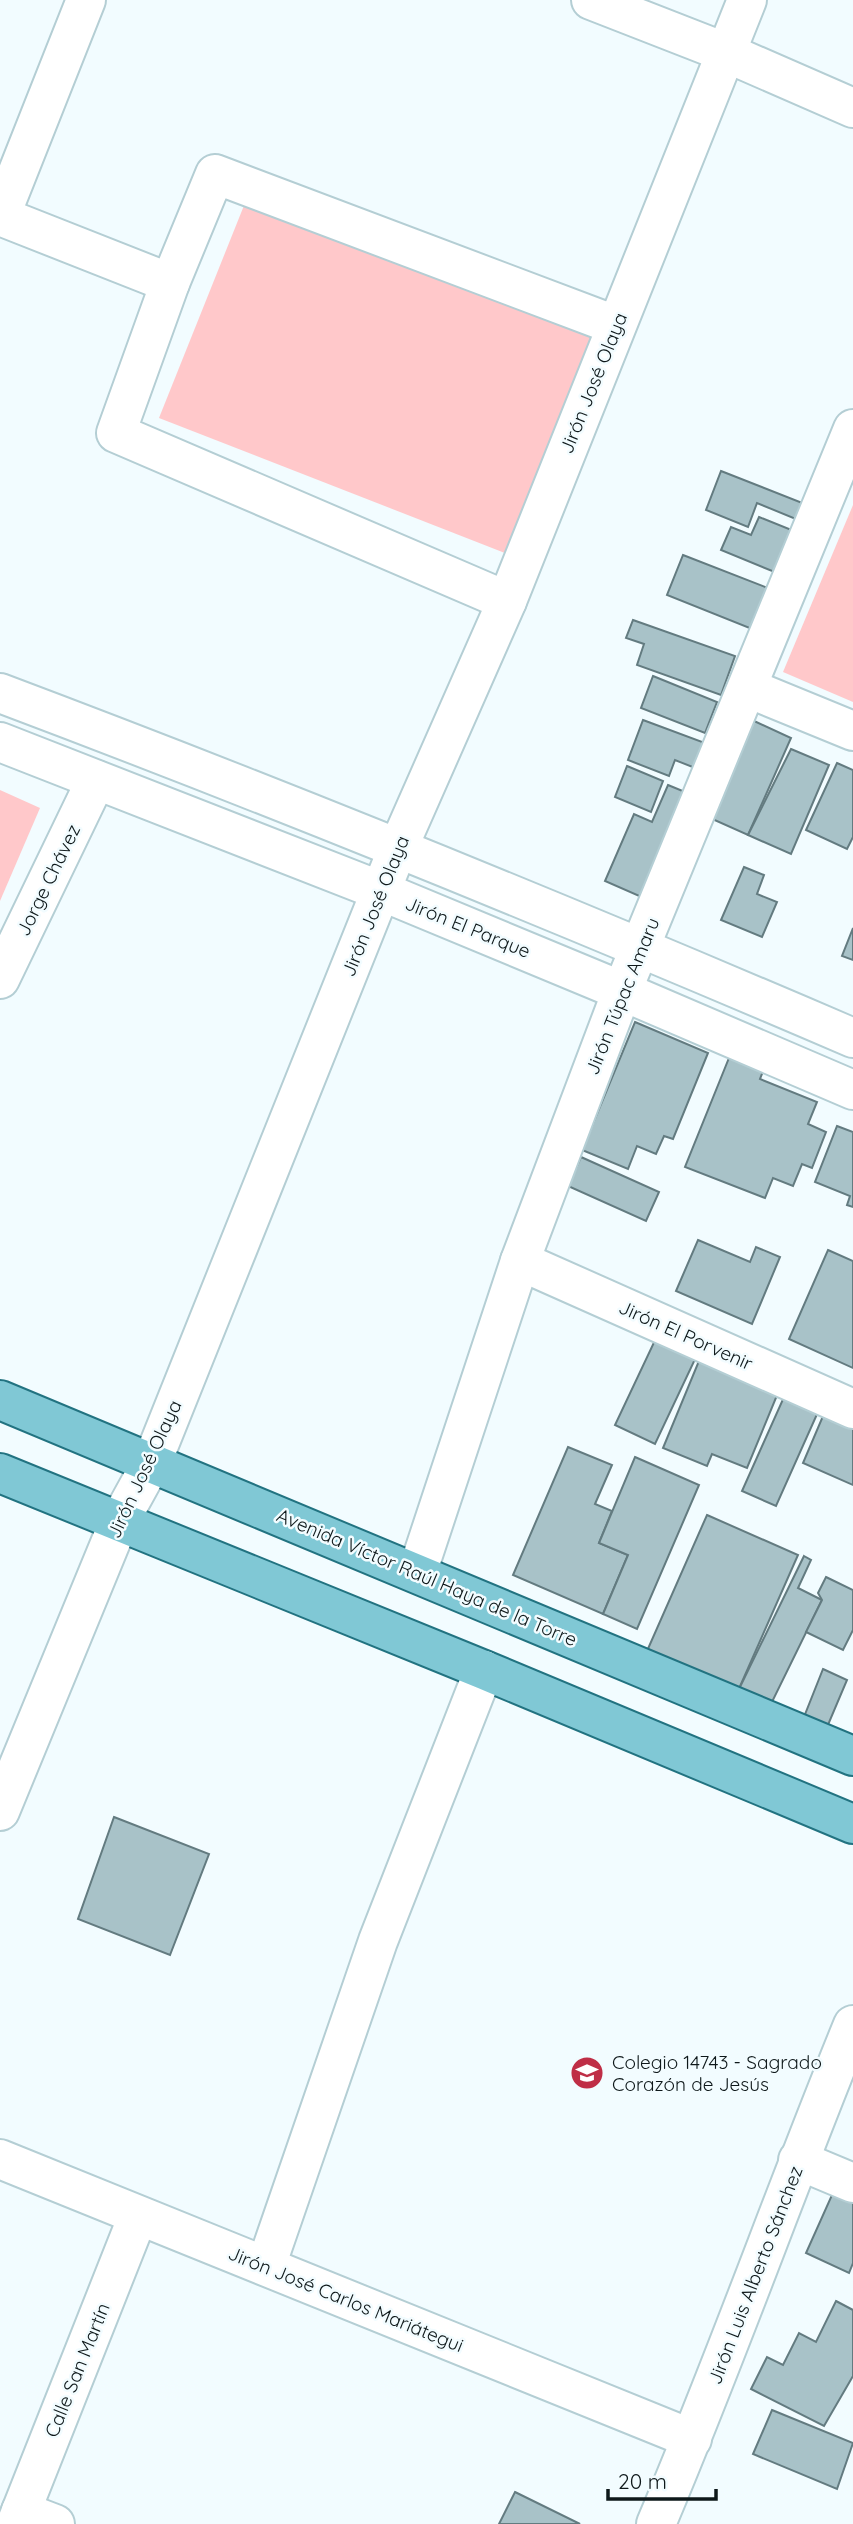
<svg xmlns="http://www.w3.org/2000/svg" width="853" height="2524" viewBox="0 0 853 2524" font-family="Quicksand,sans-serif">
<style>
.green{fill:#ffc8ca}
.building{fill:#a8c2c8;stroke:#637b80;stroke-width:2}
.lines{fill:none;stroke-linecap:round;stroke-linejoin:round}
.minor-casing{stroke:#b4ced4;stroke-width:42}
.major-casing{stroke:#227381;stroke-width:42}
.minor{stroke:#fff;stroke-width:38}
.major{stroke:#80c8d5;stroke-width:38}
.labels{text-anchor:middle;stroke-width:5;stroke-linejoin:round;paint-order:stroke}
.street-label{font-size:19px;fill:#0e181a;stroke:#f2fcff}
.poi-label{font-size:19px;fill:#0e181a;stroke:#f2fcff;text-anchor:start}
</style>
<rect width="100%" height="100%" fill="#f2fcff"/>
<g class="green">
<polygon points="245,203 606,334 518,558 159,418"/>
<polygon points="853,505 853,702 783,672"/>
<polygon points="0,790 40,808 0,901"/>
</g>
<g class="building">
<polygon points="721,471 810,506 803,522 757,503 748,527 706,510"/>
<polygon points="759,517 799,533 782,575 721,550 731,527 751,535"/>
<polygon points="683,555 773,590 757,631 667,595"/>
<polygon points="633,620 735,656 721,695 637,665 644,644 626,638"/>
<polygon points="653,676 717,702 705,733 641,708"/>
<polygon points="643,720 705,743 695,768 675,760 669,776 628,760"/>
<polygon points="752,720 791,738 748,835 710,818"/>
<polygon points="791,749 829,765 791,854 748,835"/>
<polygon points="837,763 853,770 853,837 847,849 806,830"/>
<polygon points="627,766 663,781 651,812 615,797"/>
<polygon points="668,785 690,794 646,899 605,881 634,814 652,822"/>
<polygon points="744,867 764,875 757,894 777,902 762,937 721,920"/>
<polygon points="853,928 853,960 842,956"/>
<polygon points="635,1022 708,1053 673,1139 664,1136 656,1154 637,1146 628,1169 582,1150"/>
<polygon points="731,1053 765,1066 760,1079 817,1102 808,1124 826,1132 812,1168 802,1164 793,1186 773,1178 765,1198 685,1167"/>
<polygon points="837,1126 853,1132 853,1207 847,1205 850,1196 815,1182"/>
<polygon points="581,1157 659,1192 646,1221 568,1186"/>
<polygon points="698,1240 750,1262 756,1247 780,1257 752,1324 676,1291"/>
<polygon points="828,1250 853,1261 853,1368 789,1339"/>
<polygon points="657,1336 697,1355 655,1444 615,1425"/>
<polygon points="701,1356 780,1388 747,1468 712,1454 707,1466 663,1448"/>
<polygon points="784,1397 818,1412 776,1506 742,1491"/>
<polygon points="823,1416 853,1428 853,1485 803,1463"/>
<polygon points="568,1447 612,1465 595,1504 612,1511 599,1543 628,1555 603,1614 513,1575"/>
<polygon points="635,1457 699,1485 637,1629 603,1614 628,1555 599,1543"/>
<polygon points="707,1515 798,1555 738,1691 647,1651"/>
<polygon points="804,1556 811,1560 798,1588 822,1600 771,1704 739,1689"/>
<polygon points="826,1577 853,1590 853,1630 843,1650 806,1632 822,1600 818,1593"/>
<polygon points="823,1669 847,1680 825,1732 802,1722"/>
<polygon points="114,1817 209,1854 170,1955 78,1919"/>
<polygon points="836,2186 853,2194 853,2263 849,2273 806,2253"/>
<polygon points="836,2301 853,2310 853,2376 824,2426 751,2389 767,2357 783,2365 799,2333 816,2342"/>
<polygon points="772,2410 853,2443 837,2489 753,2454"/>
<polygon points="515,2492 580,2524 499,2524"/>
</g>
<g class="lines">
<defs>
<g id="minor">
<polyline points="591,0 727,53 853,108"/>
<polyline points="0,216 170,283"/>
<polyline points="0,217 86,0"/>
<polyline points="507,601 116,433 170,283 215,174 615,325"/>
<polyline points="748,688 853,731"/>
<path d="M 0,693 C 287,801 571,917 853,1038"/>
<polyline points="0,742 381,891 622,991 853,1090"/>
<polyline points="0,979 96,780"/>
<polyline points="520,1261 853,1409"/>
<polyline points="417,1573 520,1261 622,991 853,429"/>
<polyline points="0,1811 119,1522 152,1462 398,848 507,601 747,0"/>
<polyline points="0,2159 692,2439"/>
<polyline points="798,2160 853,2183"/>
<polyline points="266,2266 378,1941 484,1670"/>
<polyline points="21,2511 55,2524"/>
<polyline points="16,2524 138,2216"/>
<path d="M 656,2524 C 726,2360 785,2191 853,2025"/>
</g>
<g id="major">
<polyline points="0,1400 853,1756"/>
<polyline points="0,1473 484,1670 853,1824"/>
</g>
</defs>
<use href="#minor" class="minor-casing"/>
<use href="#major" class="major-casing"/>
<use href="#minor" class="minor"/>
<use href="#major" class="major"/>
</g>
<defs>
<symbol id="school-disc" viewBox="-11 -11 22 22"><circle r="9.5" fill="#bf2e46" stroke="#f2fcff"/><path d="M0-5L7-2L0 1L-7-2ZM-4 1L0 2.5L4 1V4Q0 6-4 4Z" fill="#fff"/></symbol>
</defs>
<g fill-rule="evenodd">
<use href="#school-disc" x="568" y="2054" width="38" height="38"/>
</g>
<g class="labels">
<g class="street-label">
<text transform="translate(593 383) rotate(-68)" y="7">Jirón José Olaya</text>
<text transform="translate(48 880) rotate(-64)" y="7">Jorge Chávez</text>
<text transform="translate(375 906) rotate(-68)" y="7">Jirón José Olaya</text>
<text transform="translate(468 927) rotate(22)" y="7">Jirón El Parque</text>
<text transform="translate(622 996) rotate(-68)" y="7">Jirón Túpac Amaru</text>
<text transform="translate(686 1335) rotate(24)" y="7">Jirón El Porvenir</text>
<text transform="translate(144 1469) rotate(-65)" y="7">Jirón José Olaya</text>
<text transform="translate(427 1577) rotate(23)" y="7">Avenida Víctor Raúl Haya de la Torre</text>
<text transform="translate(755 2275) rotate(-69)" y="7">Jirón Luis Alberto Sánchez</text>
<text transform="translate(346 2299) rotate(22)" y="7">Jirón José Carlos Mariátegui</text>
<text transform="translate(77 2370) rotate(-68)" y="7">Calle San Martín</text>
</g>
<g class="poi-label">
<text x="612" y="2069">Colegio 14743 - Sagrado<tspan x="612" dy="22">Corazón de Jesús</tspan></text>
</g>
</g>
<path d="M608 2489v10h108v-10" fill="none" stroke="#0e181a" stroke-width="3.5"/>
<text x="618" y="2489" font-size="21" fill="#0e181a" stroke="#f2fcff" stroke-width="5" paint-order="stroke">20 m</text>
</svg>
